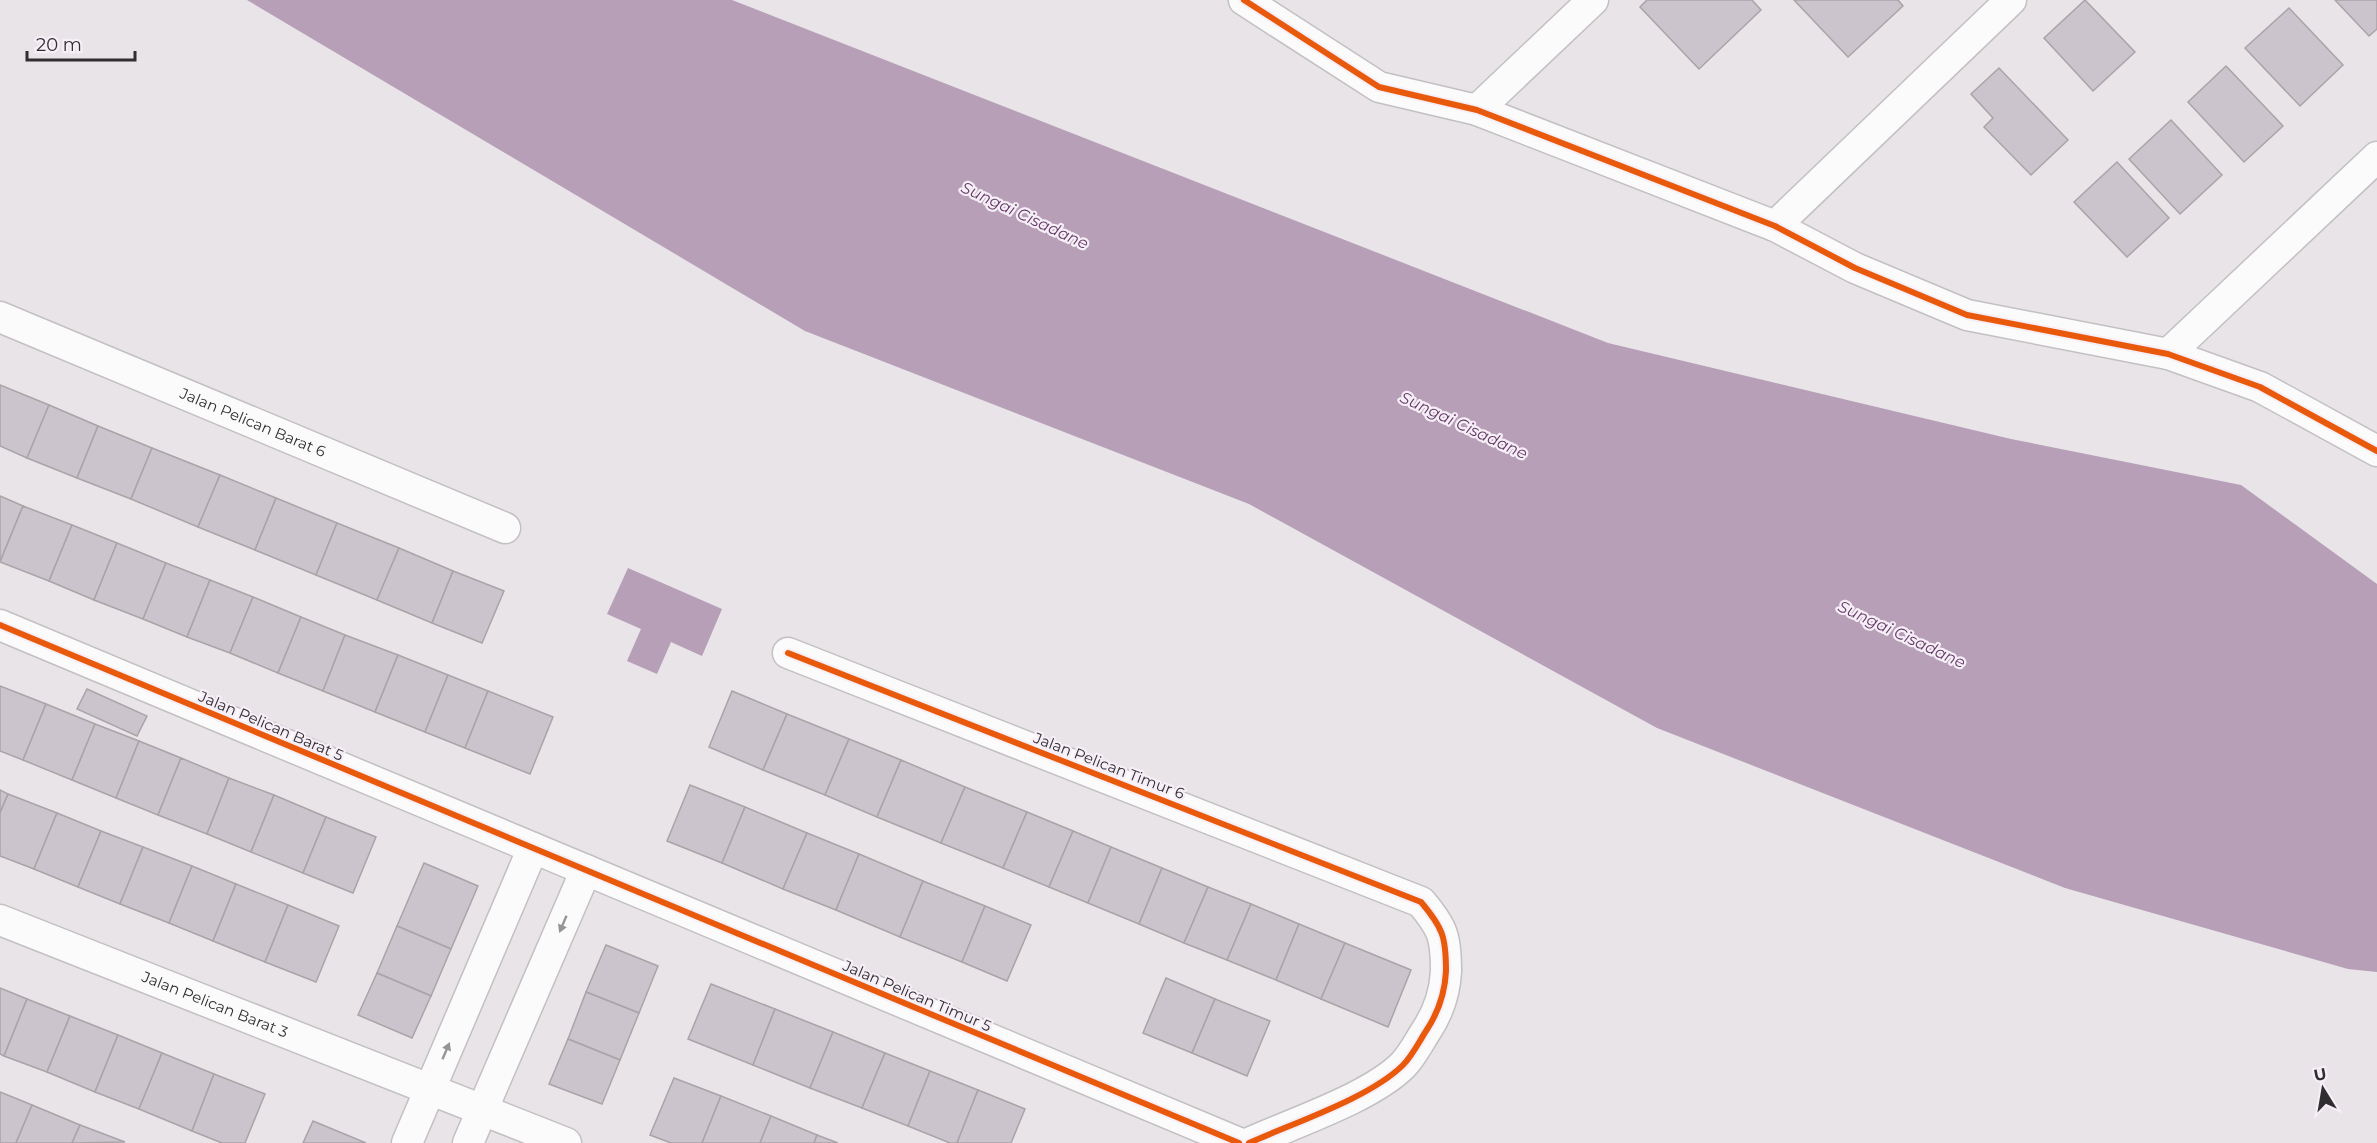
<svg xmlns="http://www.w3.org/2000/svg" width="2377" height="1143" viewBox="0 0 2377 1143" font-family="Montserrat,sans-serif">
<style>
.water{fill:#b69fb7}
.building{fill:#ccc4cc;stroke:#a8a4a8;stroke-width:1.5}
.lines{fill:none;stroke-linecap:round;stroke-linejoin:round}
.minor-casing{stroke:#c3c0c3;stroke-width:33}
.minor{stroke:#fcfbfc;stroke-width:30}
.cycleway-casing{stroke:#f7eff7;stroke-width:10}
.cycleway{stroke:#e8590c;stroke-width:6}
.oneway{fill:#969496}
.labels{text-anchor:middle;stroke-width:4.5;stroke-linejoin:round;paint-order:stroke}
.street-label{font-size:15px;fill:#312e31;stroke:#f7eff7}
.water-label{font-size:16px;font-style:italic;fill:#653968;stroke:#f7eff7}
</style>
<rect width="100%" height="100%" fill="#e8e4e8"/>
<g class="water">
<polygon points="247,0 732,0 1608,343 2011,439 2241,485 2377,584 2377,972 2348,969 2065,888 1657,728 1249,504 805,331"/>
<polygon points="628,568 722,609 702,656 671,642 657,674 627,661 641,629 607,614"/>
</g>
<g class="building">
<polygon points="1647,0 1752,0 1761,10 1699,69 1640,7"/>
<polygon points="1794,0 1898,0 1903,6 1848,57"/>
<polygon points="2085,0 2135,52 2093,91 2044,38"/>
<polygon points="2335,0 2377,0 2377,29 2369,36"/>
<polygon points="2289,8 2343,65 2300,106 2245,48"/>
<polygon points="2226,66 2283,126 2244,162 2188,102"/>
<polygon points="1999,68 2068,140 2031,175 1984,127 1993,118 1971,94"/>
<polygon points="2171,120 2222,175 2180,214 2129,159"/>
<polygon points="2117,162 2169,218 2127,257 2074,202"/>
<polygon points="0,385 49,405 27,458 0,446"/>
<polygon points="49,405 98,426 77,478 27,458"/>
<polygon points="98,426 152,448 131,499 77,478"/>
<polygon points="152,448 220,475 198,527 131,499"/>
<polygon points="220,475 276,498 255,550 198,527"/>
<polygon points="0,496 23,506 0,562"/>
<polygon points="276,498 337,523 316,575 255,550"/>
<polygon points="23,506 72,525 49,581 0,562"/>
<polygon points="337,523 399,548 377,600 316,575"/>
<polygon points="72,525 117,543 94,600 49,581"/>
<polygon points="117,543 166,563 143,619 94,600"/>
<polygon points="399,548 453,571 432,623 377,600"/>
<polygon points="166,563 210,580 187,637 143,619"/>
<polygon points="453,571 504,591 482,643 432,623"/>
<polygon points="210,580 253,597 230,653 187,637"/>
<polygon points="253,597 301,617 278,673 230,653"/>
<polygon points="301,617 345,635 323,691 278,673"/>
<polygon points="345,635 398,655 375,712 323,691"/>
<polygon points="398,655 448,675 425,732 375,712"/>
<polygon points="448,675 488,691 465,748 425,732"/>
<polygon points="0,686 46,704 23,760 0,751"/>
<polygon points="87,689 147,716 137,736 77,709"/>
<polygon points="488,691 553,717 530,774 465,748"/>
<polygon points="732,691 787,714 763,770 709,747"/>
<polygon points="46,704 95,724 72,780 23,760"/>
<polygon points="787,714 849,739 825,795 763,770"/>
<polygon points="95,724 139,741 116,798 72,780"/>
<polygon points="849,739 901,760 877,817 825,795"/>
<polygon points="139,741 181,758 158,815 116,798"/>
<polygon points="181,758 229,778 207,834 158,815"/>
<polygon points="901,760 965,787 941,843 877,817"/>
<polygon points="229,778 274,795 251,852 207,834"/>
<polygon points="690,785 745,807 722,863 667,841"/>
<polygon points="965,787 1027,812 1003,868 941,843"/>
<polygon points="0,790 8,794 0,813"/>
<polygon points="8,794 57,813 34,869 0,856 0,813"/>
<polygon points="274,795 326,817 303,873 251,852"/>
<polygon points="745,807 807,833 783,889 722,863"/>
<polygon points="1027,812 1073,831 1049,887 1003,868"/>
<polygon points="57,813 101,831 78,887 34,869"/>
<polygon points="326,817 376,837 353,893 303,873"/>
<polygon points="101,831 143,847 120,904 78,887"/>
<polygon points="1073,831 1111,847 1088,903 1049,887"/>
<polygon points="807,833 859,854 836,910 783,889"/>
<polygon points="143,847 192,866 169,923 120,904"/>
<polygon points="1111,847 1162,868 1139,924 1088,903"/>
<polygon points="859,854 923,881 900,937 836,910"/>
<polygon points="424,863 478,886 451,949 397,926"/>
<polygon points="192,866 236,884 213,941 169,923"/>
<polygon points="1162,868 1208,887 1184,943 1139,924"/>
<polygon points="923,881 985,906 962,962 900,937"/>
<polygon points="236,884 288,905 265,962 213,941"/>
<polygon points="1208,887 1251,904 1227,960 1184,943"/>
<polygon points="1251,904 1299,924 1276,980 1227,960"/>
<polygon points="288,905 339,926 316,982 265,962"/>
<polygon points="985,906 1031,925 1007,981 962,962"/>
<polygon points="1299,924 1345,943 1321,999 1276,980"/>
<polygon points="397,926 451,949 431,996 377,973"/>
<polygon points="1345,943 1411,970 1388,1027 1321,999"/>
<polygon points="606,945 658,966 639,1013 586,992"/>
<polygon points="377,973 431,996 412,1038 358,1015"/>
<polygon points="1166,978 1215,999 1192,1053 1143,1033"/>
<polygon points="711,984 775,1009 753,1065 688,1039"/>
<polygon points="0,988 27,999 4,1056 0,1054"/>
<polygon points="586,992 639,1013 620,1060 568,1039"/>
<polygon points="27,999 70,1016 47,1072 4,1056"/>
<polygon points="1215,999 1270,1021 1247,1076 1192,1053"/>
<polygon points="775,1009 833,1032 810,1088 753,1065"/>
<polygon points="70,1016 118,1035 95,1092 47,1072"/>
<polygon points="833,1032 885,1053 862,1108 810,1088"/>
<polygon points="118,1035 162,1053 139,1109 95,1092"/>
<polygon points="568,1039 620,1060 602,1104 549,1084"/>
<polygon points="162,1053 214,1074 192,1131 139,1109"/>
<polygon points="885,1053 930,1071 908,1126 862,1108"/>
<polygon points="930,1071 978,1090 957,1143 950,1143 908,1126"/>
<polygon points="214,1074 265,1094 245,1143 222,1143 192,1131"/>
<polygon points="674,1078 721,1096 702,1143 671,1143 650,1135"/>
<polygon points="978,1090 1025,1109 1011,1143 957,1143"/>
<polygon points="0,1092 32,1105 16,1143 0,1143"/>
<polygon points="721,1096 771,1116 760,1143 702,1143"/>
<polygon points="32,1105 80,1125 72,1143 16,1143"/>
<polygon points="771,1116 817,1135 814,1143 760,1143"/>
<polygon points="313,1121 366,1143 303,1143"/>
<polygon points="80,1125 125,1142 72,1143"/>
<polygon points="817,1135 838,1143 814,1143"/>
</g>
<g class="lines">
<defs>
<g id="minor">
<polyline points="1244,0 1379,87 1477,110 1775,226 1855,268 1967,315 2168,354 2260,387 2377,451"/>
<polyline points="1477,110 1593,0"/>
<polyline points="1775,226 2011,0"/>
<path id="s1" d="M 0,317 L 505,528"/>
<polyline points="2168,354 2377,157"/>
<polyline points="0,625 1239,1143"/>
<path d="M 788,653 L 1421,902 C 1443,928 1446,937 1446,971 C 1445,993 1438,1013 1426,1031 C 1419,1042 1412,1056 1403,1065 C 1370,1098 1293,1123 1249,1143"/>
<path id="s2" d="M 0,920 L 566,1143"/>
<polyline points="407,1143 533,848"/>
<polyline points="468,1143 586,870"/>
</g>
</defs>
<use href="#minor" class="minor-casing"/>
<use href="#minor" class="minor"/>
<defs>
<g id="cycleway">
<polyline points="1244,0 1379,87 1477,110 1775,226 1855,268 1967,315 2168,354 2260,387 2377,451"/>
<polyline points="0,625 1239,1143"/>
<path d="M 788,653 L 1421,902 C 1443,928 1446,937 1446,971 C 1445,993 1438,1013 1426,1031 C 1419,1042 1412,1056 1403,1065 C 1370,1098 1293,1123 1249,1143"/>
</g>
</defs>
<use href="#cycleway" class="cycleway-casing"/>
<use href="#cycleway" class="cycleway"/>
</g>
<defs><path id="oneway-solid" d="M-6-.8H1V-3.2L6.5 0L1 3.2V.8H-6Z" transform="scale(1.5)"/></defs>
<g class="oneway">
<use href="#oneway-solid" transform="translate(563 924) rotate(113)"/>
<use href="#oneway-solid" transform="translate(446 1051) rotate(-67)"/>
</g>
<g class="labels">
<g class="street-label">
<text dy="5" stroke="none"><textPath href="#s1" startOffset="274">Jalan Pelican Barat 6</textPath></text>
<text transform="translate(271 726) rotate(23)" y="5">Jalan Pelican Barat 5</text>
<text transform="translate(1109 766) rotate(21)" y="5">Jalan Pelican Timur 6</text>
<text transform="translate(917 996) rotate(23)" y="5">Jalan Pelican Timur 5</text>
<text dy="5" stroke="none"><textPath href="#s2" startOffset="231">Jalan Pelican Barat 3</textPath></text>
</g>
<g class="water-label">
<text transform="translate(1025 215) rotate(25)" y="6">Sungai Cisadane</text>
<text transform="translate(1464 425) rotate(25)" y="6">Sungai Cisadane</text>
<text transform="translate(1902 634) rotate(25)" y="6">Sungai Cisadane</text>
</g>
</g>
<g transform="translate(2323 1089) rotate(349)" stroke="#f7eff7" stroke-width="4.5" paint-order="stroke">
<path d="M0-4.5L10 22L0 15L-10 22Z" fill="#312e31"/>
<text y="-9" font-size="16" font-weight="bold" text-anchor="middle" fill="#312e31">U</text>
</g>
<path d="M27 51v9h108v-9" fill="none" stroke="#312e31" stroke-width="3"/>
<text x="36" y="51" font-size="18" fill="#312e31" stroke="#f7eff7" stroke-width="4.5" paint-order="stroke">20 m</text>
</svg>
